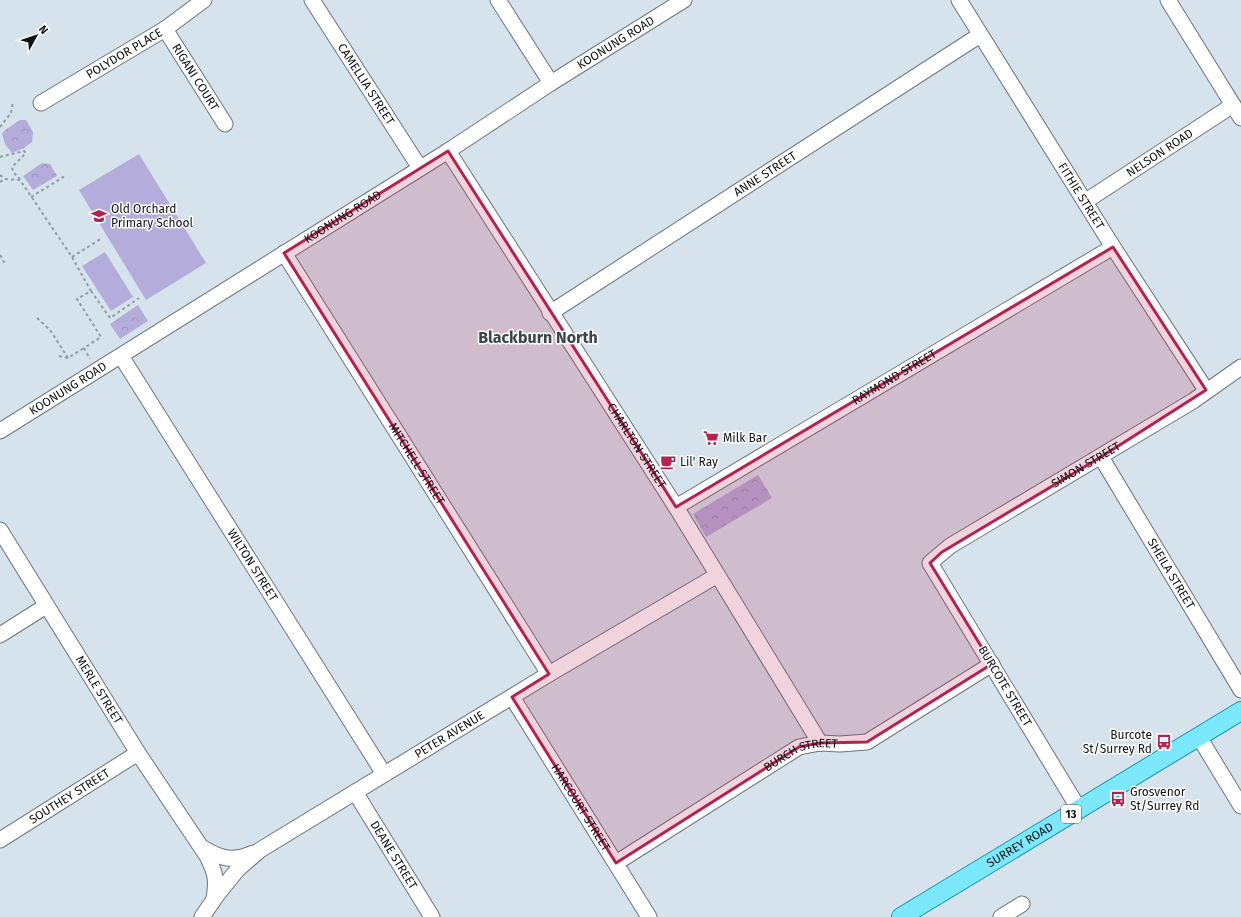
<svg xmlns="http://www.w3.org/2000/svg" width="1241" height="917" viewBox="0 0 1241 917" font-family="'Fira Sans',sans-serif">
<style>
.grass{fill:#b4addb}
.park{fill:url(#park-crowns)}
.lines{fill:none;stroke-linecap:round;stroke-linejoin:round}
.minor-casing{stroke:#6a767f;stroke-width:17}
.major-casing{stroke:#1c93aa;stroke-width:20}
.path{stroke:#919ca3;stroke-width:2;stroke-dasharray:3 3;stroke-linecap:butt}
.minor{stroke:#fff;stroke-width:15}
.major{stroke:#7ce8fc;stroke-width:18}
.marked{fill:#b32350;fill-opacity:0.2;stroke:#b32350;stroke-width:3;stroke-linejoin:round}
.labels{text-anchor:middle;stroke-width:3;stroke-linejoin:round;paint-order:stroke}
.shield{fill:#fff;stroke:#56595b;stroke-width:1}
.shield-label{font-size:11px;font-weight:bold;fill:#0d1215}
.street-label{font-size:12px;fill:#0d1215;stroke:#fff}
.poi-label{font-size:12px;fill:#0d1215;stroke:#fff;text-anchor:start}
.district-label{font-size:16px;font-weight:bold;fill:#3a454d;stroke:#fff}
</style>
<defs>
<pattern id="park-crowns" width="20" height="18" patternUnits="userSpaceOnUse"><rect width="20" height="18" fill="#b4addb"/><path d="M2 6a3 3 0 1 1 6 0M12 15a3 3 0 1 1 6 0" fill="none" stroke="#9a94bb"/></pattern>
</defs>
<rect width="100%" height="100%" fill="#d6e3ed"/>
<g class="grass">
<polygon points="139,154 206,263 146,300 79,190"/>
<polygon points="105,252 133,297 111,311 82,266"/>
</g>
<g class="park">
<polygon points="20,120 26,120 33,132 32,142 24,148 12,153 5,144 2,134 5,130"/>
<polygon points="42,163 50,164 57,176 33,190 23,176"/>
<polygon points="138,305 148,321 120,339 110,324"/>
<polygon points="758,475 772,498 706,537 693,514"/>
</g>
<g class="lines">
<defs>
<g id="minor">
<path id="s1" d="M 312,0 L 420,168"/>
<polyline points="498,0 551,83"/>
<path id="s2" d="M 959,0 L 1113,247 L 1206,390"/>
<polyline points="1168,0 1241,118"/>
<path id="s3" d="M 165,29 L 225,124"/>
<path id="s4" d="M 41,103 L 165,29 L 204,0"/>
<path id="s5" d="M 448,151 L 676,507 L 820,743"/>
<path id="s6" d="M 1086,201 L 1233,105"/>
<path id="s7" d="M 284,253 L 549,674"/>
<path id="s8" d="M 550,313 L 980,35"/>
<path id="s9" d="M 121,356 L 384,774"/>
<path id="s10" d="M 0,431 L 448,151 L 551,83 L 684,0"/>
<path id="s11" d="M 1101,457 L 1241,690"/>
<path id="s12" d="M 676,507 L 1113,247"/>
<path id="s13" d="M 0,530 L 138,753 L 207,856 C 216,874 217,880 214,899"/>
<polyline points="0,635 46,606"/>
<path id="s14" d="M 512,697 L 649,917"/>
<polyline points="1199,737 1241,806"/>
<path id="s15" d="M 355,792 L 432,917"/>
<path id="s16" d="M 1079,809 L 930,563 L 950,546 L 1193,401 L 1241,367"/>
<path id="s17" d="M 0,840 L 138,753"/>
<path d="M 203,848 C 221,859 233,862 253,853"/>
<path id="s18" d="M 616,863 L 799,747 L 820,743 L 840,744 L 867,742 L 992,664"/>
<path id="s19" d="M 202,917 L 217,895 L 238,869 L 260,850 L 549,674 L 716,576"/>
<polyline points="1001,917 1022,904"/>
</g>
<g id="major">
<path id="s20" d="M 901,917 L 1241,711"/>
</g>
</defs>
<use href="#minor" class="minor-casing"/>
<use href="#major" class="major-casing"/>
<g class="path">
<polyline points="0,127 11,113 13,102"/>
<polyline points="0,157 24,151 26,153 12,167 13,172 20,179"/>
<polyline points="0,175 5,179"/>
<polyline points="0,182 5,179 20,180 72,257 91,291 77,299 101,337 84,348 90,359"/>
<polyline points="31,197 65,176"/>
<polyline points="0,255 5,264"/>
<polyline points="72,257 102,238"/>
<polyline points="91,291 110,318 139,298"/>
<polyline points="37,318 50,330 68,358"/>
<polyline points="59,356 68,358 84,348"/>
</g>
<use href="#minor" class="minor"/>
<use href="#major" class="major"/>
</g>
<path class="marked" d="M 448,151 L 676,507 L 1113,247 L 1206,390 L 1101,457 L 942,552 L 930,563 L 992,664 L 867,742 L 820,743 L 799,747 L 616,863 L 512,697 L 549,674 L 284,253 Z"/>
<defs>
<symbol id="school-bare" viewBox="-9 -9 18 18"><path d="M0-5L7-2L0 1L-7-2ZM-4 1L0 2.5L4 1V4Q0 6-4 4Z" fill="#b32350" stroke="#fff" stroke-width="2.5" paint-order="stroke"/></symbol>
<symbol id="supermarket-bare" viewBox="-9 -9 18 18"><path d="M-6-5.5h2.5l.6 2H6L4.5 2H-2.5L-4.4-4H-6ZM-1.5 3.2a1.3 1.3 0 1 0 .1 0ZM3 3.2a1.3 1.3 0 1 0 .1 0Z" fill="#b32350" stroke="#fff" stroke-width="2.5" paint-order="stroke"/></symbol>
<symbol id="cafe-bare" viewBox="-9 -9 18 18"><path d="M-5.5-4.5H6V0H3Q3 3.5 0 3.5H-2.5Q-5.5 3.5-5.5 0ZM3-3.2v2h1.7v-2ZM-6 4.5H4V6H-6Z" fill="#b32350" stroke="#fff" stroke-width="2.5" paint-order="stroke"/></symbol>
<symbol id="bus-bare" viewBox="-9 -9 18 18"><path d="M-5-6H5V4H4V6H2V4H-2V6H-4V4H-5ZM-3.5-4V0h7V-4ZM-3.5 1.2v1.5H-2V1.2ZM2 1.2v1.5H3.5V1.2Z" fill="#b32350" stroke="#fff" stroke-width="2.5" paint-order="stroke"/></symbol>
</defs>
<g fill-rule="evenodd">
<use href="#school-bare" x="88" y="205" width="22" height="22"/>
<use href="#supermarket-bare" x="700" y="427" width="22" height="22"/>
<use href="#cafe-bare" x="657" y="451" width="22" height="22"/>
<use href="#bus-bare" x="1153" y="731" width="22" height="22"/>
<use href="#bus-bare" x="1107" y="788" width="22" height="22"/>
</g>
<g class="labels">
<rect class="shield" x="1061" y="805" width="20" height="18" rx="3"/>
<g class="shield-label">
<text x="1071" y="818">13</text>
</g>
<g class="street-label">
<text dy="4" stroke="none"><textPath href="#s10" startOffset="728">KOONUNG ROAD</textPath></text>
<text dy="4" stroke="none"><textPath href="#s4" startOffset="97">POLYDOR PLACE</textPath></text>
<text dy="4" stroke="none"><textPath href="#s3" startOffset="57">RIGANI COURT</textPath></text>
<text dy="4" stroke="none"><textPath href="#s1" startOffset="100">CAMELLIA STREET</textPath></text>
<text dy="4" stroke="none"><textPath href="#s6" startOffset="88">NELSON ROAD</textPath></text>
<text dy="4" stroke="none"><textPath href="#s8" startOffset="256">ANNE STREET</textPath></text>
<text dy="4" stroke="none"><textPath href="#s2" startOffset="231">FITHIE STREET</textPath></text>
<text dy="4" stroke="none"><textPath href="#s10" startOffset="404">KOONUNG ROAD</textPath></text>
<text dy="4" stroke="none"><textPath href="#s12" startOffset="254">RAYMOND STREET</textPath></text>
<text dy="4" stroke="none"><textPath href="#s10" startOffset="80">KOONUNG ROAD</textPath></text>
<text dy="4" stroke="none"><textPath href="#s5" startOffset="350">CHARLTON STREET</textPath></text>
<text dy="4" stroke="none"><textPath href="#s7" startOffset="249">MITCHELL STREET</textPath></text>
<text dy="4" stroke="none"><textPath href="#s16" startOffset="472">SIMON STREET</textPath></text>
<text dy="4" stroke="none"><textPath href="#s9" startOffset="247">WILTON STREET</textPath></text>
<text dy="4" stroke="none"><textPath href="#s11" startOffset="136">SHEILA STREET</textPath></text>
<text transform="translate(1005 686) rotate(59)" y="4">BURCOTE STREET</text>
<text dy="4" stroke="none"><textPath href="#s13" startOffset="188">MERLE STREET</textPath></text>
<text dy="4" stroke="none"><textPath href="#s19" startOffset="311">PETER AVENUE</textPath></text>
<text dy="4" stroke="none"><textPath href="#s18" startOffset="216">BURCH STREET</textPath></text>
<text dy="4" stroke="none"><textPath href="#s17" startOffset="82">SOUTHEY STREET</textPath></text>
<text dy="4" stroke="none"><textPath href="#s14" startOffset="130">HARCOURT STREET</textPath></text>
<text dy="4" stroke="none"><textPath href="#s20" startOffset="139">SURREY ROAD</textPath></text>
<text dy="4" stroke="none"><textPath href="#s15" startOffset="74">DEANE STREET</textPath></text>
</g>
<g class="poi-label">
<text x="111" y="213">Old Orchard<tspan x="111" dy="14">Primary School</tspan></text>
<text x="723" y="442">Milk Bar</text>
<text x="680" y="466">Lil' Ray</text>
<text x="1152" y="739" text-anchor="end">Burcote<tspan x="1152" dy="14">St/Surrey Rd</tspan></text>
<text x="1130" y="796">Grosvenor<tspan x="1130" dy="14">St/Surrey Rd</tspan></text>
</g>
<g class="district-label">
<text x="538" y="343">Blackburn North</text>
</g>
</g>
<g transform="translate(36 36) rotate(50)" stroke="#ffffff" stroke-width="3" paint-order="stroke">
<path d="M0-3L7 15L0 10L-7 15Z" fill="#0d1215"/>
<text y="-6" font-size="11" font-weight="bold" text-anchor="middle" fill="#0d1215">N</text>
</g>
</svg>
